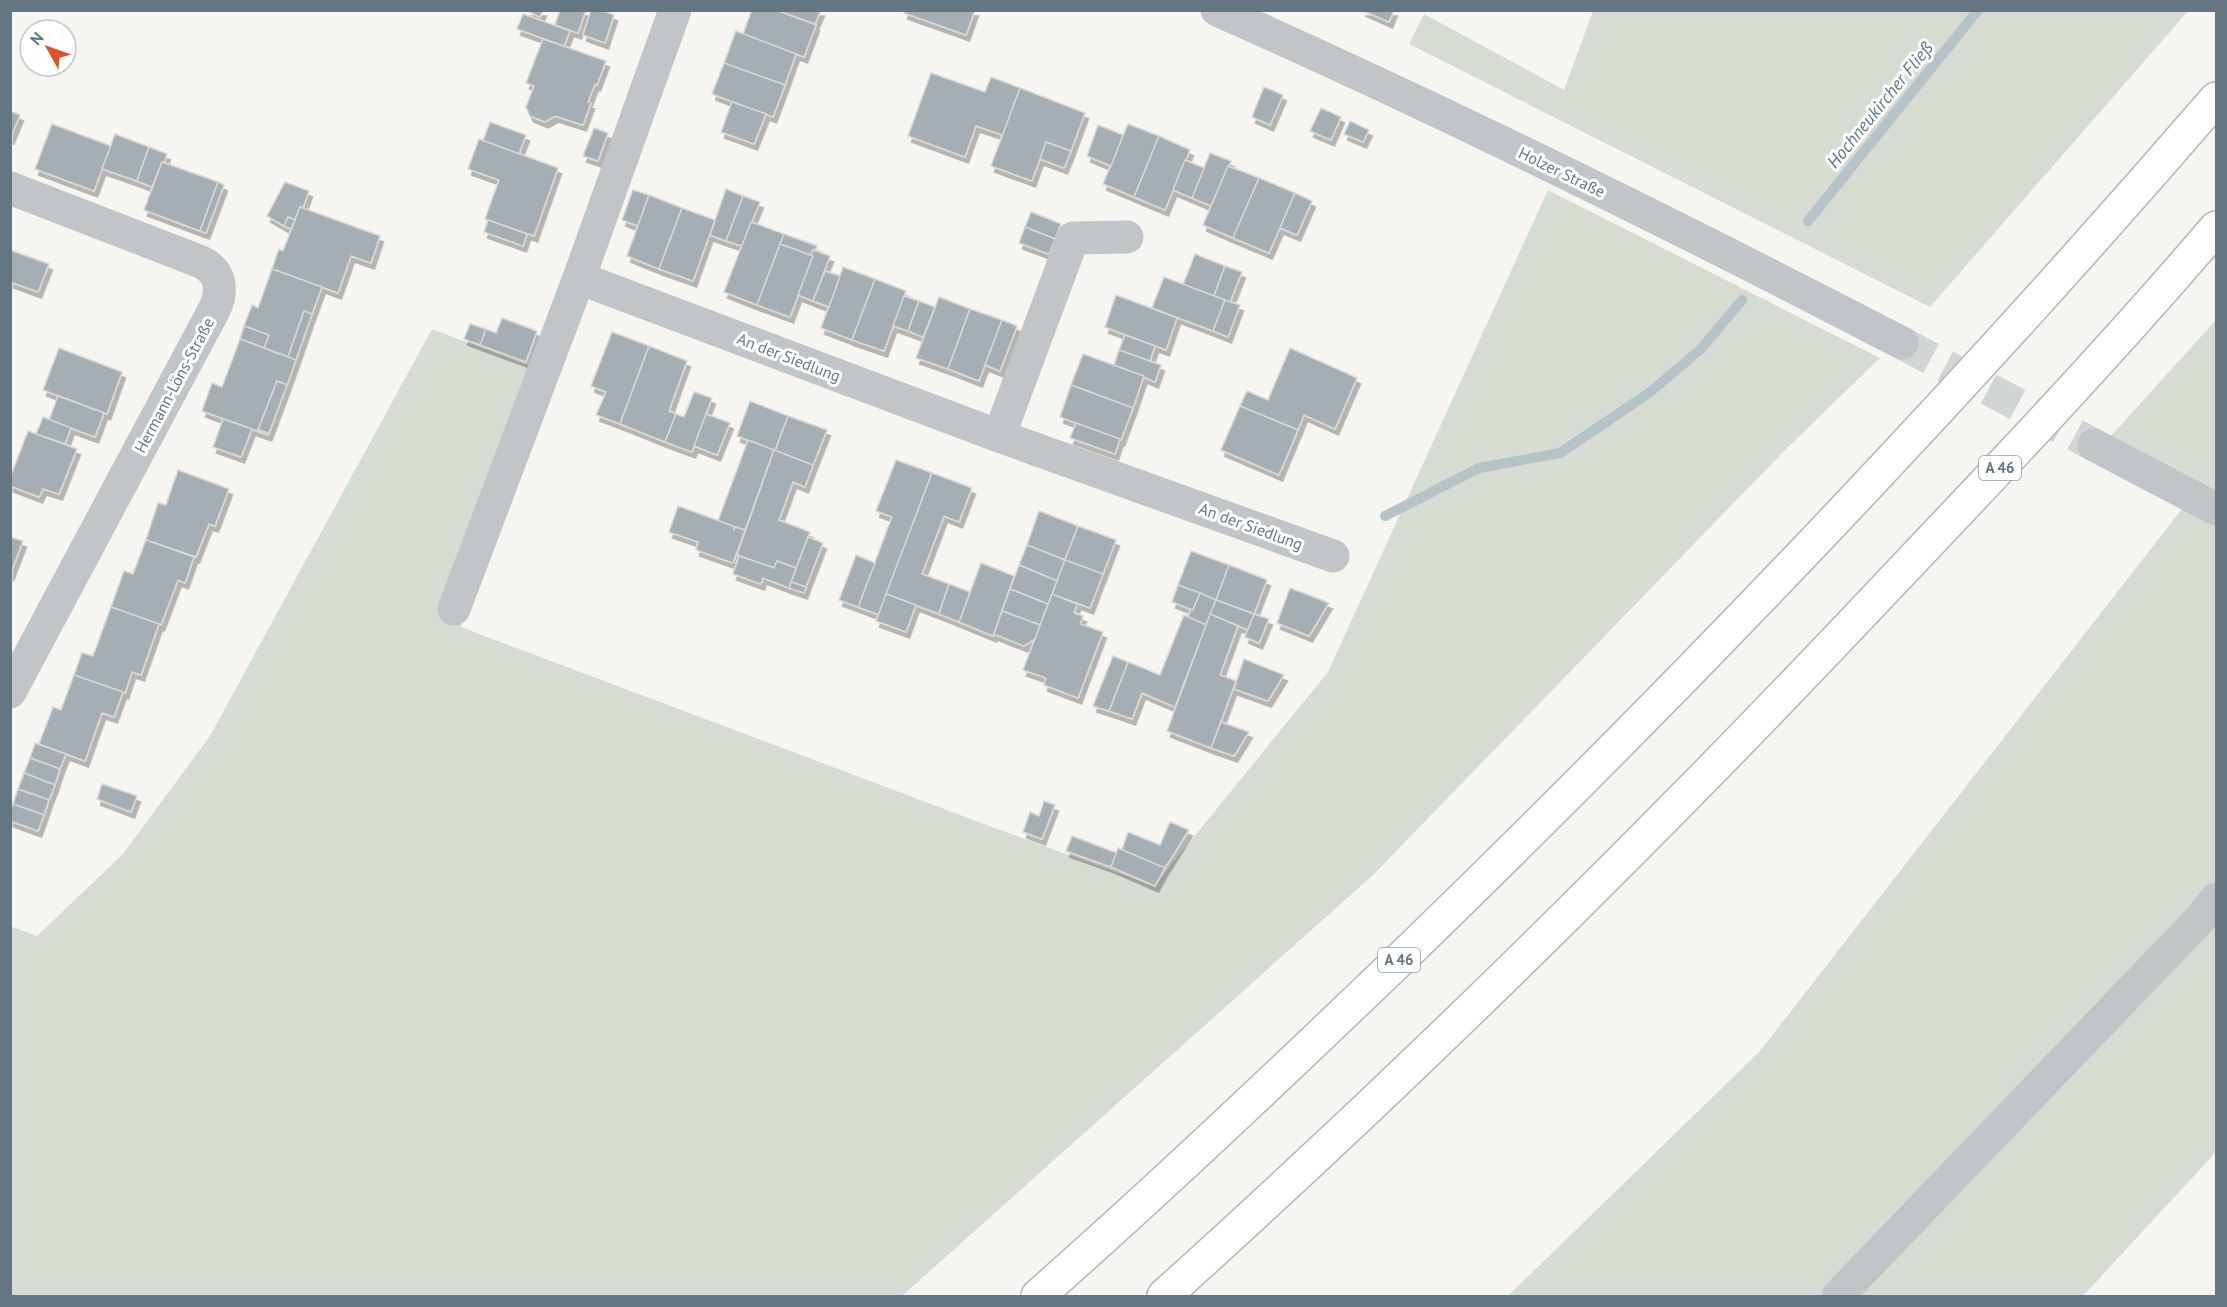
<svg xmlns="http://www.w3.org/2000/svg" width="2227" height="1307" viewBox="0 0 2227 1307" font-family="'PT Sans',sans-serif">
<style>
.green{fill:#d7dcd3}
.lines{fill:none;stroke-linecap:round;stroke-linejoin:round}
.stream{stroke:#b6c3c7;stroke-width:10}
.building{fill:#a5aeb3;stroke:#d7d7d5;stroke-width:1.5;filter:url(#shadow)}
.minor-tunnel{stroke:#d2d5d6;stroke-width:33;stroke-dasharray:33 16;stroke-linecap:butt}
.highway-casing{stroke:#b2b6b9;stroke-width:36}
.minor{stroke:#c1c5c8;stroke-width:33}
.highway{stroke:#fff;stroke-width:33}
.labels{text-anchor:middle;stroke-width:6;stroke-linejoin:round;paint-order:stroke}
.shield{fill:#fff;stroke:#939fa8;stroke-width:1.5}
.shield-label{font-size:15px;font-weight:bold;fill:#657683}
.street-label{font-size:16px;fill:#657683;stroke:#fff}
.water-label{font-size:18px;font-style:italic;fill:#60777f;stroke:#fff}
</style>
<defs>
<filter id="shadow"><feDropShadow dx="3.5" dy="6" stdDeviation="0" flood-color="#0004"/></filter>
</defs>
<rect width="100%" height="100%" fill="#f6f5f2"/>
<g class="green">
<polygon points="1593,11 1593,10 2188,11 1930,307 1409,44 1424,14 1564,90"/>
<polygon points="1548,190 1880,358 1786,449 1373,875 902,1296 11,1296 10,926 37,936 123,854 210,736 432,329 529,366 482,564 461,627 992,827 1154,886 1328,672"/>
<polygon points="2216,320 2216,1152 2083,1296 1508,1296 1760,1051 2192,496 2100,448"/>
</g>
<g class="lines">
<g class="stream">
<polyline points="1808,221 1978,10"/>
<polyline points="1385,516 1479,468 1560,453 1649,393 1701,349 1742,300"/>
</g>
</g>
<g class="building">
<polygon points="525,10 543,10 540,17"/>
<polygon points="560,10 586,10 578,33 555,25"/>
<polygon points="591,10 601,10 614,15 605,43 583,35"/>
<polygon points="752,10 776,10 816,25 804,57 743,34"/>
<polygon points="776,10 821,10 815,24"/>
<polygon points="905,10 975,10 966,35 904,13"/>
<polygon points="1362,10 1394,10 1389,22"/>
<polygon points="523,14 570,31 564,46 517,29"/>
<polygon points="736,31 796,54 785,85 724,63"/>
<polygon points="543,39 606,61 597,85 595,84 588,102 591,103 583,125 555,116 545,122 530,116 526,107 534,86 526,83"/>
<polygon points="724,63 785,85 773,117 712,94"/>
<polygon points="931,73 985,92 991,77 1020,88 1003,135 976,126 965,157 908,136"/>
<polygon points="1264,87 1283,95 1270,125 1252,117"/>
<polygon points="1020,88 1085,113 1071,151 1046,142 1032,181 991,166"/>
<polygon points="732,102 766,114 754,144 721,132"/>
<polygon points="1321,108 1341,117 1331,140 1310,131"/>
<polygon points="10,111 20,115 10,139"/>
<polygon points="1350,121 1369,130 1363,142 1344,134"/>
<polygon points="490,122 526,135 519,154 483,141"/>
<polygon points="52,124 111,146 94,191 35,169"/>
<polygon points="1128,124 1159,136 1134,197 1103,184"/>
<polygon points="1098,125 1123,135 1111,166 1087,156"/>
<polygon points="594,128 608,133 598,161 583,156"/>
<polygon points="115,134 149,147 137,181 102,169"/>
<polygon points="1159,136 1190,150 1165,210 1134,197"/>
<polygon points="479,139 558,168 534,236 485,219 499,180 468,169"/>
<polygon points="1046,142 1071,151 1064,168 1040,159"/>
<polygon points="149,147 167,154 164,163 162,162 152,187 137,181"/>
<polygon points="1210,153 1231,161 1211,206 1192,198"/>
<polygon points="1185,160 1204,168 1192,198 1173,190"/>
<polygon points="162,162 218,182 200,231 144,210"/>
<polygon points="1228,166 1259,178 1233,238 1203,225"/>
<polygon points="1259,178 1295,193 1269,253 1233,238"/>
<polygon points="218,182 224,185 206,233 200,231"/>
<polygon points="285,182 309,191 303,208 300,207 295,220 288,217 284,226 267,216"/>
<polygon points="726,189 743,196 726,241 710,235"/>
<polygon points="633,190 649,195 638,226 622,220"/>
<polygon points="1295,193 1312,201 1297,235 1280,228"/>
<polygon points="649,195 682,208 659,269 627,256"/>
<polygon points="743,196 760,202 742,246 726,241"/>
<polygon points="300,207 380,236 371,263 351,256 338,293 272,269 279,249 283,251"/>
<polygon points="682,208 715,220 693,281 659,269"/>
<polygon points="1031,212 1061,224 1055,239 1025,227"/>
<polygon points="288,217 295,220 291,229 284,226"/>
<polygon points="488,220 527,234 523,246 484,232"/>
<polygon points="751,222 784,234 757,305 724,292"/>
<polygon points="1025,227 1055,239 1049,254 1019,243"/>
<polygon points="784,234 817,246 815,250 813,250 811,255 780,244"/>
<polygon points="780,244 813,256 790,317 757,305"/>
<polygon points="10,250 49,264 38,292 10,282"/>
<polygon points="813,250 830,256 813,301 798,295 813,256 811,255"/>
<polygon points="1195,254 1225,266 1214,296 1183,285"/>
<polygon points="1225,266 1242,272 1230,302 1214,296"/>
<polygon points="843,267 875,279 852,340 821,328"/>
<polygon points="272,269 322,287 312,314 304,311 288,357 264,348 269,335 244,326 252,305 258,308"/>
<polygon points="825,271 840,276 829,307 813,301"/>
<polygon points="1164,277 1225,300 1213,331 1152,308"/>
<polygon points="875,279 906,291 884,351 852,340"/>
<polygon points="1116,295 1177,318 1166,350 1105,327"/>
<polygon points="904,296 919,301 908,331 893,326"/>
<polygon points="939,297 970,309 948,369 916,358"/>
<polygon points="1225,300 1240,305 1228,337 1213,331"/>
<polygon points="919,301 935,307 923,337 908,331"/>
<polygon points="970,309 1002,320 979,381 948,369"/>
<polygon points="304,311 312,314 296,360 288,357"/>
<polygon points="502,318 537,331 526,362 480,345 486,329 496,333"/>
<polygon points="1002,320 1017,326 1000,371 985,365"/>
<polygon points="470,324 486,329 480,345 464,339"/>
<polygon points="244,326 269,335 264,348 240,339"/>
<polygon points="612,332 649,346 620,424 596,415 606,392 591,386"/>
<polygon points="1125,335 1155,346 1150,361 1119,350"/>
<polygon points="240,339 296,360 287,385 277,381 258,430 269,433 268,435 202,411 212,383 222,387"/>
<polygon points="649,346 687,361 669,411 676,414 665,442 620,424"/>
<polygon points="59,348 122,372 107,414 43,390"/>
<polygon points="1290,348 1357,378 1335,429 1304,415 1298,430 1240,406 1247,391 1268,400"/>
<polygon points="1119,350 1161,365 1155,382 1114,365"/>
<polygon points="1083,354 1144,376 1133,408 1071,385"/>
<polygon points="277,381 287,385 269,433 258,430"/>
<polygon points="1071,385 1133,408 1121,440 1060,417"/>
<polygon points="694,392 712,398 692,452 665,442 676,414 684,417"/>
<polygon points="58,396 104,413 95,437 49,420"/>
<polygon points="750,401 788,416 775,451 737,436"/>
<polygon points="1240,406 1298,430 1279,475 1221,450"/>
<polygon points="706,414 730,423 717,455 694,446"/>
<polygon points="788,416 827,430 813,465 775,451"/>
<polygon points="43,417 71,428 65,444 36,434"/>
<polygon points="223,419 252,429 241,457 213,447"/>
<polygon points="1076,423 1120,439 1115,454 1070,438"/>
<polygon points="28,431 77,449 59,494 43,489 39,497 10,486 10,478"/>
<polygon points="748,440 774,450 745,530 735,527 734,529 733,526 718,521"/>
<polygon points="774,450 813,465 805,487 793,482 779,520 810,532 796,568 777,561 774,568 737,555"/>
<polygon points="896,460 932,473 879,615 858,607 892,517 876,511"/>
<polygon points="178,470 229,489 215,526 209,524 196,557 146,540 158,503 166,505"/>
<polygon points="932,473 972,488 959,522 944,516 922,574 949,584 939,614 886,594"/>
<polygon points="678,506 733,526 734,529 735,527 745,530 733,563 696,550 698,542 669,532"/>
<polygon points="1039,511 1078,526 1065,560 1027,545"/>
<polygon points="1078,526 1116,540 1103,574 1065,560"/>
<polygon points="10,537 23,541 10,575"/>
<polygon points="808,537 823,543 806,587 791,582"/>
<polygon points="146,540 194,557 185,583 178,580 161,625 111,607 124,571 133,574"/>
<polygon points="1027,545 1065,560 1057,581 1019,565"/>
<polygon points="1191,551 1229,565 1216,600 1178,585"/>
<polygon points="856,555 875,563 858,607 839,600"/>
<polygon points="739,556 774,568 777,561 796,568 789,588 763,578 761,584 733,574"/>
<polygon points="1065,560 1103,574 1090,608 1052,594"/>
<polygon points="981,563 1014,576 993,636 959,622"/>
<polygon points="1019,565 1057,581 1048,604 1010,589"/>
<polygon points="1229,565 1267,580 1254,614 1216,600"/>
<polygon points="791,582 806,587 804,593 789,588"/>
<polygon points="949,584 970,592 959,622 939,614"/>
<polygon points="1178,585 1200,593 1193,610 1172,602"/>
<polygon points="1290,588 1329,603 1309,636 1277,623"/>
<polygon points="1010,589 1048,604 1040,625 1002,611"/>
<polygon points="1200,593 1216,600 1206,625 1188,617 1191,609 1193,610"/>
<polygon points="886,594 916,605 906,632 876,621"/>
<polygon points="1052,594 1077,604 1074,613 1083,616 1080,624 1103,632 1078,698 1044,685 1046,678 1023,670"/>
<polygon points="1216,600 1254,614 1248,630 1210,614"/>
<polygon points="111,607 159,624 141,675 132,672 125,693 74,675 82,653 93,656"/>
<polygon points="1002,611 1040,625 1035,639 1024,646 994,634"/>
<polygon points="1210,614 1238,626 1220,675 1236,681 1211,748 1167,731"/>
<polygon points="1254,614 1269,619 1259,643 1245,637"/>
<polygon points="1184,615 1206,625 1175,707 1142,693 1132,719 1109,711 1128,662 1160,675"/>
<polygon points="1113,656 1128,662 1109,711 1093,706"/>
<polygon points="1244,659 1284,675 1268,701 1234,689"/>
<polygon points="74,675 123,692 114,717 102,713 85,761 39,744 53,707 61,710"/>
<polygon points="1221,722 1249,732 1234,756 1211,748"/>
<polygon points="35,743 66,754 60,769 30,758"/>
<polygon points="30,758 60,769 55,785 24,773"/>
<polygon points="24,773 55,785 49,800 18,789"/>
<polygon points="102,784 137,796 131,812 97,799"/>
<polygon points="18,789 49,800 44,815 13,804"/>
<polygon points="1044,801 1055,805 1042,839 1023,832 1030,812 1039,816"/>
<polygon points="13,804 44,815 38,831 10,821 10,811"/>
<polygon points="1170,822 1189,830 1165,868 1122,850 1128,832 1160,845"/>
<polygon points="1072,836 1117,853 1111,867 1066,851"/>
<polygon points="1118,848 1165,868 1155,886 1111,867"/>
</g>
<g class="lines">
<polyline class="minor-tunnel" points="1902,343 2094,445"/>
<defs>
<g id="highway">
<path d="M 1038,1296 C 1167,1182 1291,1064 1415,945 C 1694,674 1962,393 2216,99"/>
<path d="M 1164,1296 C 1414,1071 1654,834 1885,589 C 1997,471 2110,352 2216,228"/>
</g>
</defs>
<use href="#highway" class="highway-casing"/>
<g class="minor">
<polyline points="675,10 579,278 999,436 1333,556"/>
<path d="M 1217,10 C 1449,113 1677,226 1902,343"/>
<path d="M 10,188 L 201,262 C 222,272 223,291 214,310 L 10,692"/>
<polyline points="999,436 1073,238 1127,237"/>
<polyline points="2094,445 2216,509"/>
<polyline points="454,609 579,278"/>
<polyline points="1838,1296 2202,917 2216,899"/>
</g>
<use href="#highway" class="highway"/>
</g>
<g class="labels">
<g class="shield">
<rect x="1979" y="456" width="42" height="24" rx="4.5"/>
<rect x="1378" y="948" width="42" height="24" rx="4.5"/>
</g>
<g class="shield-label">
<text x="2000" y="473">A 46</text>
<text x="1399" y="965">A 46</text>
</g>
<g class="street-label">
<text transform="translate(1562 172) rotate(26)" y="6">Holzer Straße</text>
<text transform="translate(789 357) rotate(21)" y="6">An der Siedlung</text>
<text transform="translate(174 385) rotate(-62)" y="6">Hermann-Löns-Straße</text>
<text transform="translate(1251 526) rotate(20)" y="6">An der Siedlung</text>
</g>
<g class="water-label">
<text transform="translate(1880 105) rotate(-51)" y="6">Hochneukircher Fließ</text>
</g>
</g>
<rect width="2227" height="1307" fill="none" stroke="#657683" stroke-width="24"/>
<g transform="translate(48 48) rotate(310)"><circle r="28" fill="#ffffff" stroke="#c1c8cd" stroke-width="1.5"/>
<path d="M0-4.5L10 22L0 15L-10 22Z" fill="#e04f27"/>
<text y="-9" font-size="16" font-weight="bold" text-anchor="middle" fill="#657683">N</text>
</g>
</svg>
